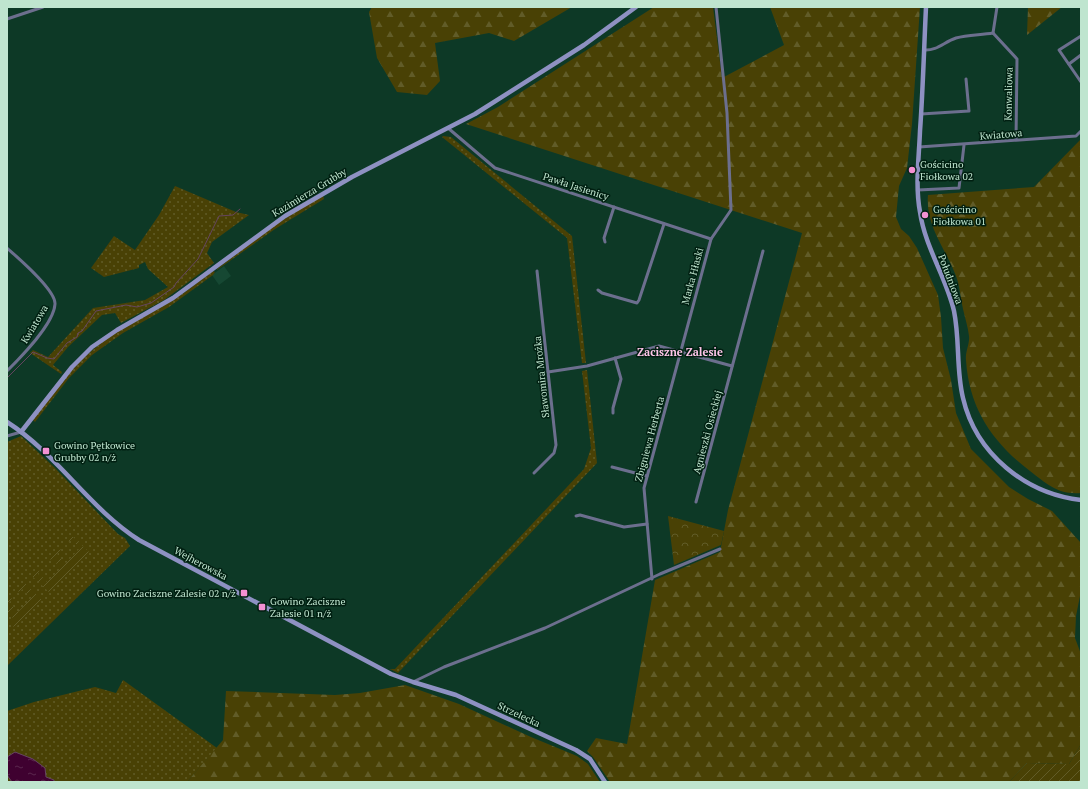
<svg xmlns="http://www.w3.org/2000/svg" width="1088" height="789" viewBox="0 0 1088 789" font-family="'PT Serif',serif">
<style>
.built{fill:#164833}
.grass{fill:url(#grass-dots)}
.forest{fill:url(#forest-firs)}
.park{fill:url(#park-crowns)}
.garden{fill:url(#garden-furrows)}
.water{fill:url(#water-ripples);stroke:#654560}
.lines{fill:none;stroke-linecap:round;stroke-linejoin:round}
.stream{stroke:#654560;stroke-width:1}
.street{stroke:#6c6f8e;stroke-width:3}
.secondary{stroke:#8e91c2;stroke-width:4.5}
.poi-dot{fill:#f491d3;stroke:#001f11;stroke-width:1.5}
.labels{text-anchor:middle;stroke-width:3;stroke-linejoin:round;paint-order:stroke}
.street-label{font-size:10px;fill:#bfe5cf;stroke:#001f11}
.poi-label{font-size:10px;fill:#bfe5cf;stroke:#001f11;text-anchor:start}
.neighbourhood-label{font-size:11px;font-weight:bold;fill:#fec5e9;stroke:#001f11}
</style>
<defs>
<pattern id="grass-dots" width="8" height="8" patternUnits="userSpaceOnUse"><rect width="8" height="8" fill="#494105"/><path d="M2 2h.1M6 6h.1" fill="none" stroke="#615c28" stroke-width="1.8" stroke-linecap="round"/></pattern>
<pattern id="forest-firs" width="22" height="20" patternUnits="userSpaceOnUse"><rect width="22" height="20" fill="#494105"/><path d="M5 1l3.5 6h-7zM16 11l3.5 6h-7z" fill="#615c28"/></pattern>
<pattern id="park-crowns" width="20" height="18" patternUnits="userSpaceOnUse"><rect width="20" height="18" fill="#494105"/><path d="M2 6a3 3 0 1 1 6 0M12 15a3 3 0 1 1 6 0" fill="none" stroke="#615c28"/></pattern>
<pattern id="garden-furrows" width="10" height="10" patternUnits="userSpaceOnUse"><rect width="10" height="10" fill="#494105"/><path d="M-1 1l2-2M0 10L10 0M9 11l2-2" fill="none" stroke="#615c28"/></pattern>
<pattern id="water-ripples" width="26" height="14" patternUnits="userSpaceOnUse"><rect width="26" height="14" fill="#3f0130"/><path d="M2 4q2-2 4 0t4 0M15 11q2-2 4 0t4 0" fill="none" stroke="#59264d"/></pattern>
</defs>
<rect width="100%" height="100%" fill="#0d3926"/>
<polygon class="built" points="224,266 231,276 219,285 212,275"/>
<g class="grass">
<polygon points="443,136 451,137 572,236 586,363 582,363 567,238 442,137"/>
<polygon points="175,186 236,212 249,215 212,242 207,253 214,263 164,300 121,323 115,313 102,315 68,347 53,365 62,372 61,374 30,353 33,350 48,357 93,308 145,300 168,287 148,269 145,262 139,265 139,268 104,277 91,268 114,236 135,250 159,215"/>
<polygon points="323,195 324,199 275,229 217,270 217,269 273,226"/>
<path d="M 213,271 L 215,272 L 213,275 L 169,307 L 123,333 L 92,355 L 69,378 L 35,422 L 33,420 C 52,394 70,368 95,348 C 117,329 144,318 168,303 C 184,294 198,282 213,271 Z"/>
<polygon points="587,370 597,463 398,673 390,669 395,669 584,469 591,448 582,371"/>
<polygon points="21,436 55,468 118,534 125,538 130,546 7,666 7,442"/>
<polygon points="123,680 217,748 187,782 7,782 7,711 34,702 95,687 116,693"/>
</g>
<g class="forest">
<polygon points="372,7 572,7 514,41 489,33 435,43 440,81 427,95 397,92 377,58 369,12"/>
<polygon points="654,7 713,7 722,78 784,45 770,7 920,7 912,124 907,168 899,186 896,217 901,229 909,236 917,248 938,295 941,317 943,348 951,380 956,413 971,449 1009,487 1028,499 1052,511 1081,543 1081,591 1076,616 1075,638 1081,654 1081,744 1069,764 1027,763 1009,782 610,782 593,757 587,751 596,738 627,744 655,580 720,552 728,510 802,233 466,124 498,107"/>
<polygon points="1028,7 1062,7 1027,35"/>
<path d="M 1081,139 L 1081,493 C 1058,495 1047,484 1030,471 C 992,442 969,408 966,360 C 965,352 970,343 969,336 C 968,327 965,318 963,309 C 961,300 960,291 958,282 C 949,252 925,228 928,195 L 1034,187 Z"/>
<polygon points="405,685 459,704 531,737 577,756 588,764 600,782 187,782 223,740 226,691 335,695 360,693"/>
</g>
<polygon class="park" points="668,516 724,531 721,545 674,565"/>
<g class="garden">
<polygon points="72,536 89,552 50,593 32,576 40,568 38,574 47,582 61,568 52,559 46,561 59,548 61,550 57,554 66,563 80,548 72,540 66,542"/>
<polygon points="25,583 42,600 15,628 9,622 13,618 7,612 7,602 11,598 12,599 9,603 18,612 32,597 23,589 19,592 18,591"/>
<polygon points="1081,744 1081,782 1009,782 1027,763 1069,764"/>
</g>
<polygon class="water" points="15,752 33,759 45,768 46,777 54,780 54,782 12,782 7,775 7,757"/>
<g class="lines">
<polyline class="stream" points="7,378 33,352 47,358 54,359 67,343 77,337 78,333 82,331 96,311 126,305 137,307 151,303 174,287 176,283 198,259 219,216 233,215 240,209"/>
<g class="street">
<polyline points="7,19 43,7"/>
<polyline points="993,33 1017,59 1016,140"/>
<polyline points="993,33 997,7"/>
<polyline points="1081,36 1059,50 1081,82"/>
<path d="M 924,50 C 937,51 944,42 956,38 C 967,35 981,35 993,33"/>
<polyline points="1069,64 1081,55"/>
<polyline points="921,114 969,111 966,79"/>
<polyline points="448,128 495,168 711,239"/>
<polyline points="919,147 1076,136 1081,131"/>
<polyline points="918,190 959,188 964,145"/>
<polyline points="605,242 604,238 614,207"/>
<path d="M 7,248 C 17,257 56,290 55,304 C 54,324 21,357 7,371"/>
<polyline points="598,290 602,293 637,303 639,300 664,224"/>
<polyline points="548,372 587,366 659,346 732,366"/>
<polyline points="613,413 613,408 621,379 615,358"/>
<polyline points="7,436 21,432"/>
<polyline points="612,467 647,476"/>
<polyline points="534,473 554,453 556,445 537,271"/>
<polyline points="696,502 763,251"/>
<polyline points="576,516 580,515 624,527 647,524"/>
<polyline points="652,579 644,488 711,239 731,210 727,113 716,7"/>
<polyline points="413,682 444,667 545,628 660,574 720,549"/>
</g>
<g class="secondary">
<path d="M 926,7 C 924,48 923,89 920,131 C 919,158 915,185 920,212 C 925,247 946,277 954,311 C 960,340 956,370 963,398 C 976,454 1026,494 1081,500"/>
<path d="M 7,422 C 57,454 89,508 139,540 L 391,674 L 413,682 L 456,695 L 576,750 L 590,759 L 605,782"/>
<polyline points="21,432 72,367 92,347 117,330 173,298 285,216 352,177 475,114 584,45 636,7"/>
</g>
</g>
<g class="poi-dot">
<circle cx="912" cy="170" r="4"/>
<circle cx="925" cy="215" r="4"/>
<rect x="42" y="447" width="8" height="8" rx="2"/>
<rect x="240" y="589" width="8" height="8" rx="2"/>
<rect x="258" y="603" width="8" height="8" rx="2"/>
</g>
<g class="labels">
<g class="street-label">
<text transform="translate(1008 94) rotate(-89)" y="4">Konwaliowa</text>
<text transform="translate(1001 134) rotate(-5)" y="4">Kwiatowa</text>
<text transform="translate(576 186) rotate(18)" y="4">Pawła Jasienicy</text>
<text transform="translate(309 192) rotate(-31)" y="4">Kazimierza Grubby</text>
<text transform="translate(692 276) rotate(-75)" y="4">Marka Hłaski</text>
<text transform="translate(951 279) rotate(69)" y="4">Południowa</text>
<text transform="translate(34 324) rotate(-59)" y="4">Kwiatowa</text>
<text transform="translate(541 377) rotate(-96)" y="4">Sławomira Mrożka</text>
<text transform="translate(707 432) rotate(-75)" y="4">Agnieszki Osieckiej</text>
<text transform="translate(649 439) rotate(-75)" y="4">Zbigniewa Herberta</text>
<text transform="translate(201 563) rotate(28)" y="4">Wejherowska</text>
<text transform="translate(519 714) rotate(25)" y="4">Strzelecka</text>
</g>
<g class="poi-label">
<text x="920" y="168">Gościcino<tspan x="920" dy="12">Fiołkowa 02</tspan></text>
<text x="933" y="213">Gościcino<tspan x="933" dy="12">Fiołkowa 01</tspan></text>
<text x="54" y="449">Gowino Pętkowice<tspan x="54" dy="12">Grubby 02 n/ż</tspan></text>
<text x="236" y="597" text-anchor="end">Gowino Zaciszne Zalesie 02 n/ż</text>
<text x="270" y="605">Gowino Zaciszne<tspan x="270" dy="12">Zalesie 01 n/ż</tspan></text>
</g>
<g class="neighbourhood-label">
<text x="680" y="356">Zaciszne Zalesie</text>
</g>
</g>
<rect width="1088" height="789" fill="none" stroke="#bfe5cf" stroke-width="16"/>
</svg>
